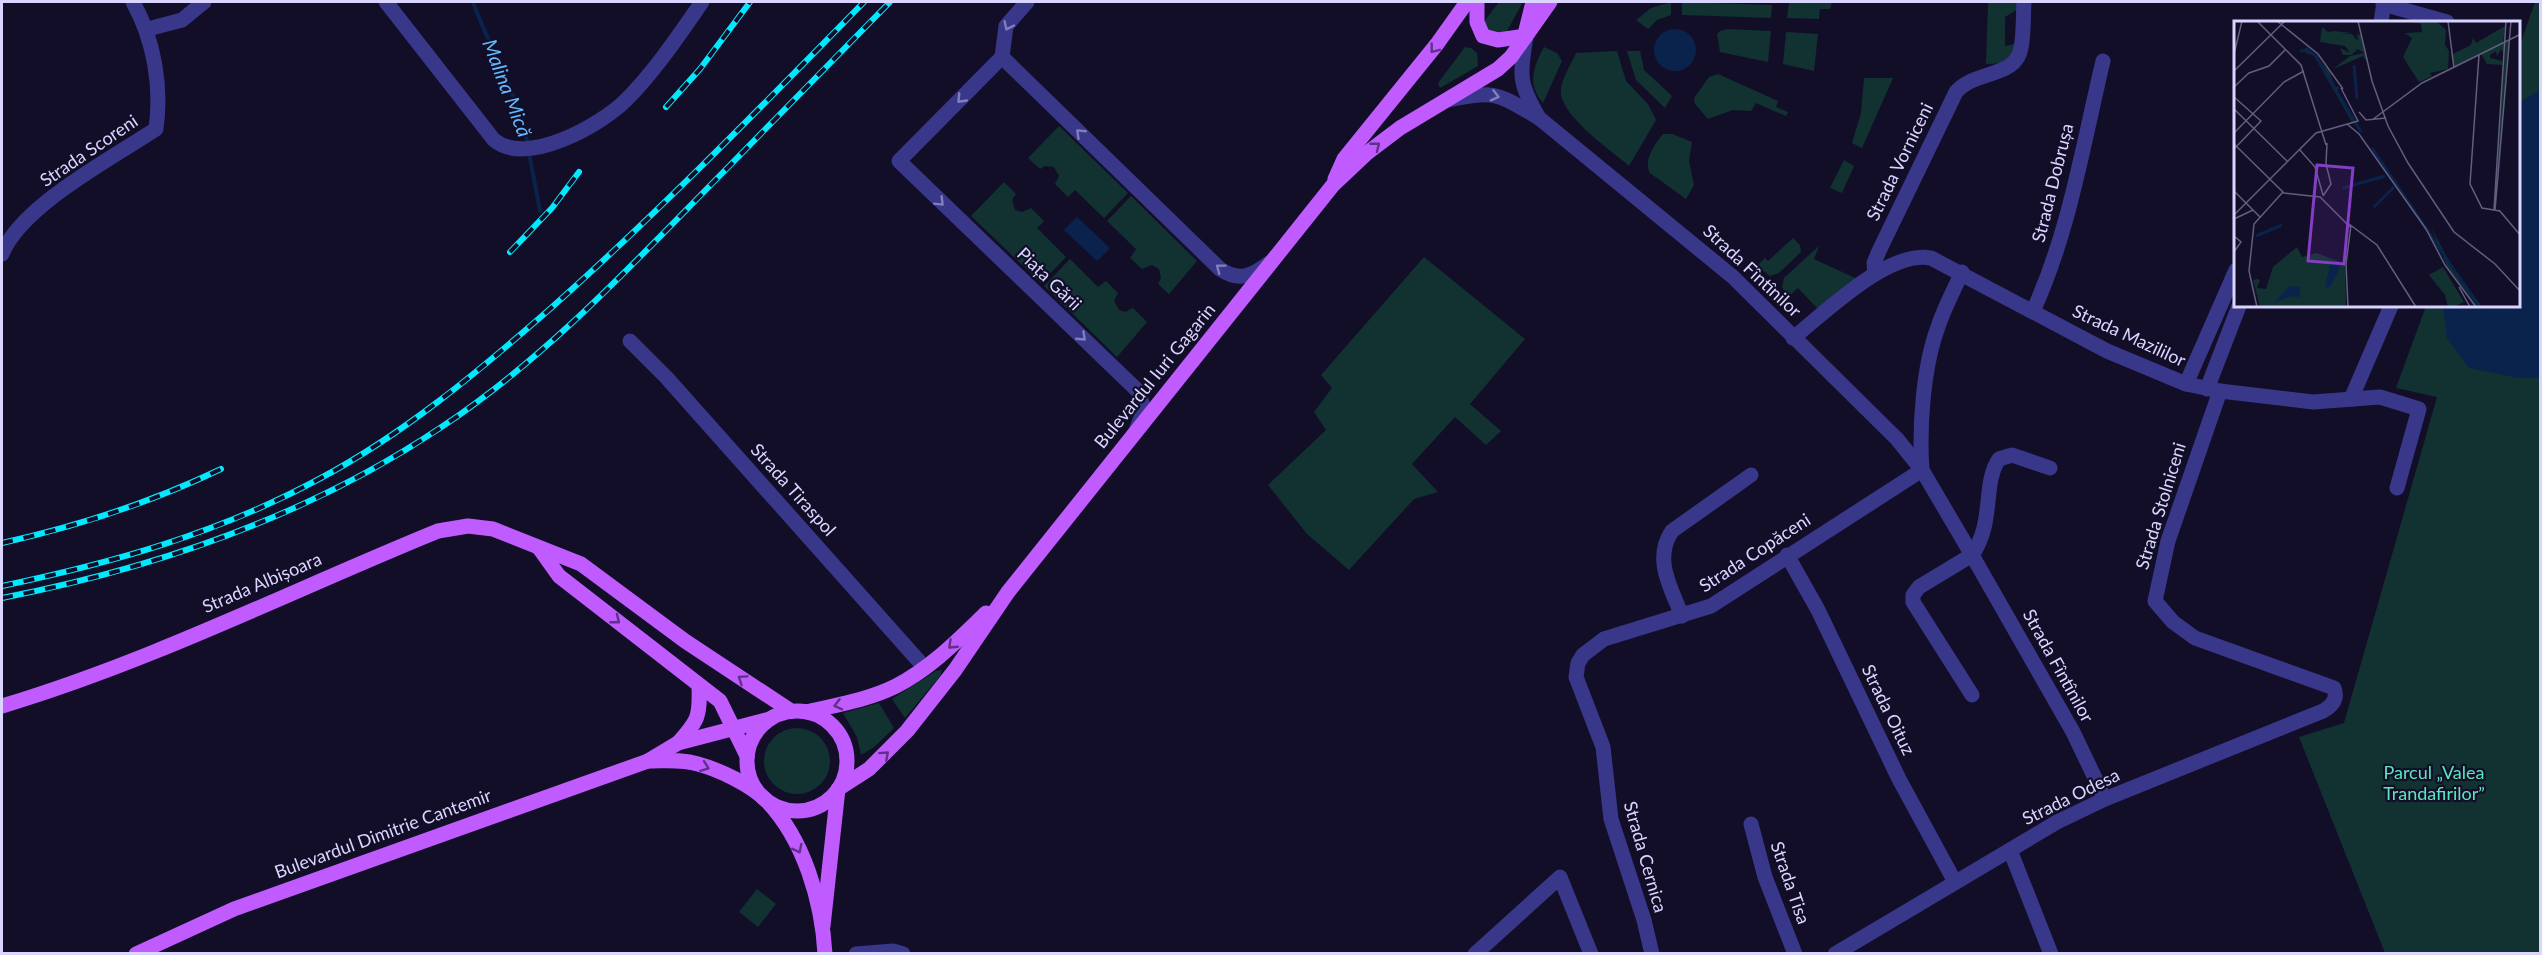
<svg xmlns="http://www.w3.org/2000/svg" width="2542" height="955" viewBox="0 0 2542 955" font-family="Lato,sans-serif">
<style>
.green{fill:#113231}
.water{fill:#0a234c}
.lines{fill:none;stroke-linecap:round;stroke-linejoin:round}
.stream{stroke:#0a234c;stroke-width:4}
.minor{stroke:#393789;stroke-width:15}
.major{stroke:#c05cff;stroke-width:15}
.rail-casing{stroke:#01e9ff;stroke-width:6}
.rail{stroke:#120e28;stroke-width:4;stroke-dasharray:11;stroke-linecap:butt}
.oneway{stroke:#817ebe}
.oneway2{stroke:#603189}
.labels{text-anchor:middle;stroke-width:4.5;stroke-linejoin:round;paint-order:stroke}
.street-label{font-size:18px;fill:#dad5ff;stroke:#120e28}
.park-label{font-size:18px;fill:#5be6c1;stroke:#120e28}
.water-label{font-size:20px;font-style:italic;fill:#63b9ff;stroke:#120e28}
.inset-river{fill:none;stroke:#0a234c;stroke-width:3}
.inset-road{fill:none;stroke:#625e7e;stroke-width:1.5}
.view{fill:#843dc5;fill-opacity:0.15;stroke:#843dc5;stroke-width:3}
.inset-edge{fill:none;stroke:#dad5ff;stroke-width:3}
</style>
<rect width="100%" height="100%" fill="#120e28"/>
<g class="green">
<polygon points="1499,2 1523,2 1507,31 1491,35 1483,23"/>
<polygon points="1671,2 1671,15 1657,20 1648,29 1636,20 1651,8"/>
<polygon points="1682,2 1772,5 1771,18 1682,15"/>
<polygon points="1789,2 1832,2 1830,9 1820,9 1819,19 1787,18"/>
<polygon points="1988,2 2019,2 2018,9 2005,17 2005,46 2014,44 2015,53 2005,63 1986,64"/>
<polygon points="2535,2 2540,2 2540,953 2385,953 2299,737 2344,723 2437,397 2396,388 2426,306 2520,306 2520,45"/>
<polygon points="1728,29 1771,31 1768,62 1720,52 1717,34 1720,31"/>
<polygon points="1786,32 1818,34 1814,71 1783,64"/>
<polygon points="1465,47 1471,48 1477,53 1478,66 1440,88 1438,83"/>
<path d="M 1544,47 L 1557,53 L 1562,61 L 1543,103 C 1527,85 1533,67 1544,47 Z"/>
<path d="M 1617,51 L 1626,81 L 1648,104 L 1656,120 L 1629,166 C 1610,149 1557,114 1561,88 C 1563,77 1571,64 1576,53 Z"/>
<polygon points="1627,51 1640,51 1644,70 1672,96 1665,108 1636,80"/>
<polygon points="1718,74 1778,101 1776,107 1788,112 1786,116 1756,103 1751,111 1733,110 1708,119 1695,104 1694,98 1709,77"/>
<polygon points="1864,78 1893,78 1862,148 1852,143 1861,113"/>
<polygon points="1059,126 1128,193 1104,218 1075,190 1068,197 1055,184 1059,176 1054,167 1045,166 1040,169 1028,158"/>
<path d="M 1663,134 L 1672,134 L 1692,142 L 1689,161 L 1694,185 L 1686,199 L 1650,173 C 1643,160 1655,144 1663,134 Z"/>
<polygon points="1844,160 1854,166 1842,193 1830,188"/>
<polygon points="1004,182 1016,194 1012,200 1015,210 1022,212 1031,208 1044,221 1037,228 1066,257 1041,283 971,216"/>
<polygon points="1131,196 1197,261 1169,294 1158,284 1161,278 1159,269 1152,265 1142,269 1130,258 1136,249 1107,221"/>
<polygon points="1793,238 1800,245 1801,252 1779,273 1770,276 1757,266 1765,258 1768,261"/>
<polygon points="1819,246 1814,259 1855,278 1856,282 1817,308 1798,288 1788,297 1782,287 1784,278"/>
<polygon points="1424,257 1525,339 1470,404 1501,431 1486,445 1455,417 1412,464 1438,492 1414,499 1349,570 1307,534 1268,485 1326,430 1314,412 1332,388 1321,375"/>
<polygon points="1070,259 1098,287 1106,281 1118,293 1114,301 1119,310 1125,312 1133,308 1147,322 1117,357 1044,286"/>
<polygon points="942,670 940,676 905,718 892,699 936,671"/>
<polygon points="879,703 894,728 874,747 861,755 857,737 843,713"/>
<circle cx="797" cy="761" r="33"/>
<polygon points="757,889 776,904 758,927 739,912"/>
</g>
<g class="water">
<circle cx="1675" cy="50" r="21"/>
<polygon points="2540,90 2540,378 2518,378 2469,368 2447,338 2443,306 2520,306 2520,102"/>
<polygon points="1077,217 1110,248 1097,261 1064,230"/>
</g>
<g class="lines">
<g class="stream">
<path d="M 473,2 C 489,47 521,101 528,146"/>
<polyline points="529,153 540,211"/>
</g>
<g class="minor">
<path d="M 386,2 L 494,140 C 527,167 601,125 626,100 C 655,71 679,35 702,2"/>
<polyline points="1027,2 1006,26 1002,57 899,161 1139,392 1144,410 1137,428"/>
<polyline points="2383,4 2447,22"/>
<polyline points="2381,22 2384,2"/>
<polyline points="148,29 182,20 204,2"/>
<path d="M 1526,36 C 1520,77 1518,82 1539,118"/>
<path d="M 1002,57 L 1220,269 C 1239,282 1252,276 1269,263"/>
<path d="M 1448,100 C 1497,90 1496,93 1539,118 L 1733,277 L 1897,439 L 1922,470 L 1972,555 L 2073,732 L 2105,799"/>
<path d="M 2,254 C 21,206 112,158 156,129 C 162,86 154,40 133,2"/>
<path d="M 1875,274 L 1874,263 L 1879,251 L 1956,92 C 1975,70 2016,78 2021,48 C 2024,33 2023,17 2024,2"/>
<path d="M 2033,311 C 2069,233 2083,145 2103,61"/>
<path d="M 1793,338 C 1826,312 1888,250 1931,258 L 2107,351 L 2186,384 L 2220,391 L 2313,402 L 2380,397 L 2419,409 L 2397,488"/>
<polyline points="630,341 666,377 925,668"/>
<polyline points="2186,384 2236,270"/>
<polyline points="2207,389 2239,306"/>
<polyline points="2351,399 2391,306"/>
<polyline points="1787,555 1818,610 1899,779 1955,882"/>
<path d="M 1682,616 C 1671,588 1653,559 1672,531 L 1751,475"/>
<path d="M 1972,695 L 1913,602 L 1913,595 L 1919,587 L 1972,555 C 1995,522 1982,484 1999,459 L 2012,455 L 2050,468"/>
<polyline points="1751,824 1765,877 1795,954"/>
<polyline points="2010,850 2051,954"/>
<polyline points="856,954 893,951 903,954"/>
<polyline points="1475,954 1560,877 1591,954"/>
<path d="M 1652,954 L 1644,920 L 1611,819 L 1603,747 L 1576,677 L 1578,663 L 1583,655 L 1604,639 L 1711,606 L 1922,470 C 1919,428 1923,367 1938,327 C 1944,308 1954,290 1962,272"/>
<path d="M 1835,954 L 2057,822 L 2105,799 L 2323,711 C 2332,706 2338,699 2334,688 L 2195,638 L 2173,622 L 2155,601 L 2168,541 L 2220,391"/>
</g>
<g class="major">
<polyline points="1477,2 1477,22 1483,36 1498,40 1526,36"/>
<polyline points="1526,30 1533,2"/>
<polyline points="1335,179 1344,159 1437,44 1467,2"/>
<polyline points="539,548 559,576 720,701 747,756"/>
<path d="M 2,706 C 152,661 293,590 438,531 L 468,526 L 493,529 L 581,564 L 685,641 L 791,711"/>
<circle cx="797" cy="761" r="50"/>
<path d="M 806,712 C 836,705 868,700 896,686 C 931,668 958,640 986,613"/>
<path d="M 678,743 C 699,720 700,716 699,685"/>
<path d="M 648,761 C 665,761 682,759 698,764 C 720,770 751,785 767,801 C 804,840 822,901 825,954"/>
<polyline points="823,926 838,789 869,769 907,731 955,670 1008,592 1333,185 1367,153 1400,128 1498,69 1511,57 1550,2"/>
<polyline points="136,954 234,909 648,761 678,743 770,719"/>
</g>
<defs>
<g id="rail">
<polyline points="666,107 700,69 750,2"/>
<polyline points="510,252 552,208 579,172"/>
<path d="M 2,543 C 78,526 150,503 221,469"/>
<path d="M 2,586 C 112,563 219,533 319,479 C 404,434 479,371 551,308 C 660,211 762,106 864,2"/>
<path d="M 2,598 C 156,568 308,516 440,428 C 534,366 611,287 690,206 C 757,138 823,70 890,2"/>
</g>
</defs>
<use href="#rail" class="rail-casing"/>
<use href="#rail" class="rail"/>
</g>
<defs><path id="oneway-chevron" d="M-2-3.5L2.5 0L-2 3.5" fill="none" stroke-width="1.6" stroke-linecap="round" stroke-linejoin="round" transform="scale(1.5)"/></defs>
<g class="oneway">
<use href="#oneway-chevron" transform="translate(1008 26) rotate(115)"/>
<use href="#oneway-chevron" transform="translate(1495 96) rotate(14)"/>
<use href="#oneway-chevron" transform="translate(961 99) rotate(134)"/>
<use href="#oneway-chevron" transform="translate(1080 133) rotate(-136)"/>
<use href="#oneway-chevron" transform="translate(940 202) rotate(45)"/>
<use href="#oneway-chevron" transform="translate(1220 268) rotate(-143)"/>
<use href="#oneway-chevron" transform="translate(1082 337) rotate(43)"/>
</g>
<g class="oneway2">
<use href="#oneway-chevron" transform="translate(1434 49) rotate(128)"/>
<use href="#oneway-chevron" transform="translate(1376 146) rotate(-38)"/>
<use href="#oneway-chevron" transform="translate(616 620) rotate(38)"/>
<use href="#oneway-chevron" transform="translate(952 645) rotate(137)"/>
<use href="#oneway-chevron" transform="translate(742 679) rotate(-146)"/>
<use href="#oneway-chevron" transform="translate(838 705) rotate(166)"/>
<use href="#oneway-chevron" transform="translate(885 755) rotate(-42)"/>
<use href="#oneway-chevron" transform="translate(705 767) rotate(20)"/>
<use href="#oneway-chevron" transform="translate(798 849) rotate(63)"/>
</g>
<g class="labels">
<g class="street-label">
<text transform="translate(89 151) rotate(-34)" y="6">Strada Scoreni</text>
<text transform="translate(1900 162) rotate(-64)" y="6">Strada Vorniceni</text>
<text transform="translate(2053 183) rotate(-76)" y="6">Strada Dobrușa</text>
<text transform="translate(1752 271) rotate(43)" y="6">Strada Fîntînilor</text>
<text transform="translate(1049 279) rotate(44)" y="6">Piața Gării</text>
<text transform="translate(2129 336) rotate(25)" y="6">Strada Mazililor</text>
<text transform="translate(1155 376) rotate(-51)" y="6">Bulevardul Iuri Gagarin</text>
<text transform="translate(793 490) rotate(48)" y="6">Strada Tiraspol</text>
<text transform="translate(2161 506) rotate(-73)" y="6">Strada Stolniceni</text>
<text transform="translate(1755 553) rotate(-33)" y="6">Strada Copăceni</text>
<text transform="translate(262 583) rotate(-23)" y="6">Strada Albișoara</text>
<text transform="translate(2058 666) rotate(61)" y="6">Strada Fîntînilor</text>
<text transform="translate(1888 710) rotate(64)" y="6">Strada Oituz</text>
<text transform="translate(2071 797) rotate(-26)" y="6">Strada Odesa</text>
<text transform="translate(383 834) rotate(-20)" y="6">Bulevardul Dimitrie Cantemir</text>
<text transform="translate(1645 857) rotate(74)" y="6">Strada Cernica</text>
<text transform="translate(1790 883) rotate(71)" y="6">Strada Tisa</text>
</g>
<g class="park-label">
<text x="2434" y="779">Parcul „Valea<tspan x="2434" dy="21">Trandafirilor”</tspan></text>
</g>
<g class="water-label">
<text transform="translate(507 88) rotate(69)" y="7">Malina Mică</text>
</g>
</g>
<g transform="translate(2234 21)">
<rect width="286" height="286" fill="#120e28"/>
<path d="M 176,0 L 202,0 L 212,9 L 211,24 L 215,30 L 214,48 L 196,52 L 198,55 L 185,61 L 169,36 L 178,17 L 171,12 L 188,11 L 187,3 ZM 271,5 L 269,22 L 275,21 L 261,188 L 271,23 L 269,32 L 267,28 L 263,35 L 262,30 L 256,34 L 256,37 L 268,40 L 268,44 L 253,43 L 247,33 L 221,46 L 217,34 L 237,24 L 239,17 L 242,22 ZM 88,6 L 94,11 L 100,10 L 118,12 L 106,12 L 118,13 L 124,20 L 123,13 L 127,14 L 133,42 L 129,35 L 99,48 L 116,35 L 130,32 L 124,28 L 117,34 L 109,34 L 106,27 L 116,32 L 111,25 L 86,21 ZM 73,26 L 95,50 L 101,66 L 105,66 L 103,72 L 121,99 L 118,101 L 80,35 L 68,30 ZM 197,206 L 215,240 L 248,286 L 243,286 L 213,245 ZM 63,226 L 68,236 L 83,232 L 111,243 L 112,286 L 26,286 L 19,259 L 23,258 L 19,256 L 26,259 L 23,267 L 32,268 L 39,246 ZM 209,246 L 230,281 L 219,286 L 214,286 L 211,274 L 195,254 Z" fill="#113231"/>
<path d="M 97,239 L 107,244 L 97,265 L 91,267 ZM 56,265 L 66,266 L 66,276 L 58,275 L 41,281 Z" fill="#0a234c"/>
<path class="inset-river" d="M 66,30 L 74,29 L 82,35 L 127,111M 120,44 L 123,78M 138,127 L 245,286M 109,167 L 151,155M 140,186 L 160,166M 22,215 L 48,204"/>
<path class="inset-road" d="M 23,0 L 67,44 L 92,124M 43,0 L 84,33 L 109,68M 124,0 L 138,60 L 154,105 L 174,142 L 220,211 L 261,243 L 287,271M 214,0 L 220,47M 0,33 L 8,0M 245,34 L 236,163 L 248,187 L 266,190M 0,50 L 51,0M 0,66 L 15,52 L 35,45 L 52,28M 0,76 L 27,100 L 1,127M 0,88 L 53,140M 125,91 L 132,99 L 152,97M 138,99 L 188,62 L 287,13M 113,103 L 125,113 L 192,208 L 211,244 L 242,286M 0,112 L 50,61 L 70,50M 0,123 L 50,172 L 86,176 L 116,206M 65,128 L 81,146 L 89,174M 0,170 L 26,196M 89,175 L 97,163 L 92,143 L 93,122M 260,189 L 272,0M 261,189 L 277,0M 265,189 L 287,215M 0,194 L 82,112 L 124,100 L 107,67M 0,198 L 19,189M 115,203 L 143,224 L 182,286M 0,215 L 7,221 L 0,231M 225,266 L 236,286M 23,286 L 15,250 L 20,203 L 49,171M 114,286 L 112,243 L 117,204"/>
<path class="view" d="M 83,144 L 119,147 L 110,243 L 74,240 Z"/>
<rect width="286" height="286" class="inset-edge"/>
</g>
<rect width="2542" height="955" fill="none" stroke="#dad5ff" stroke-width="6"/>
</svg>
